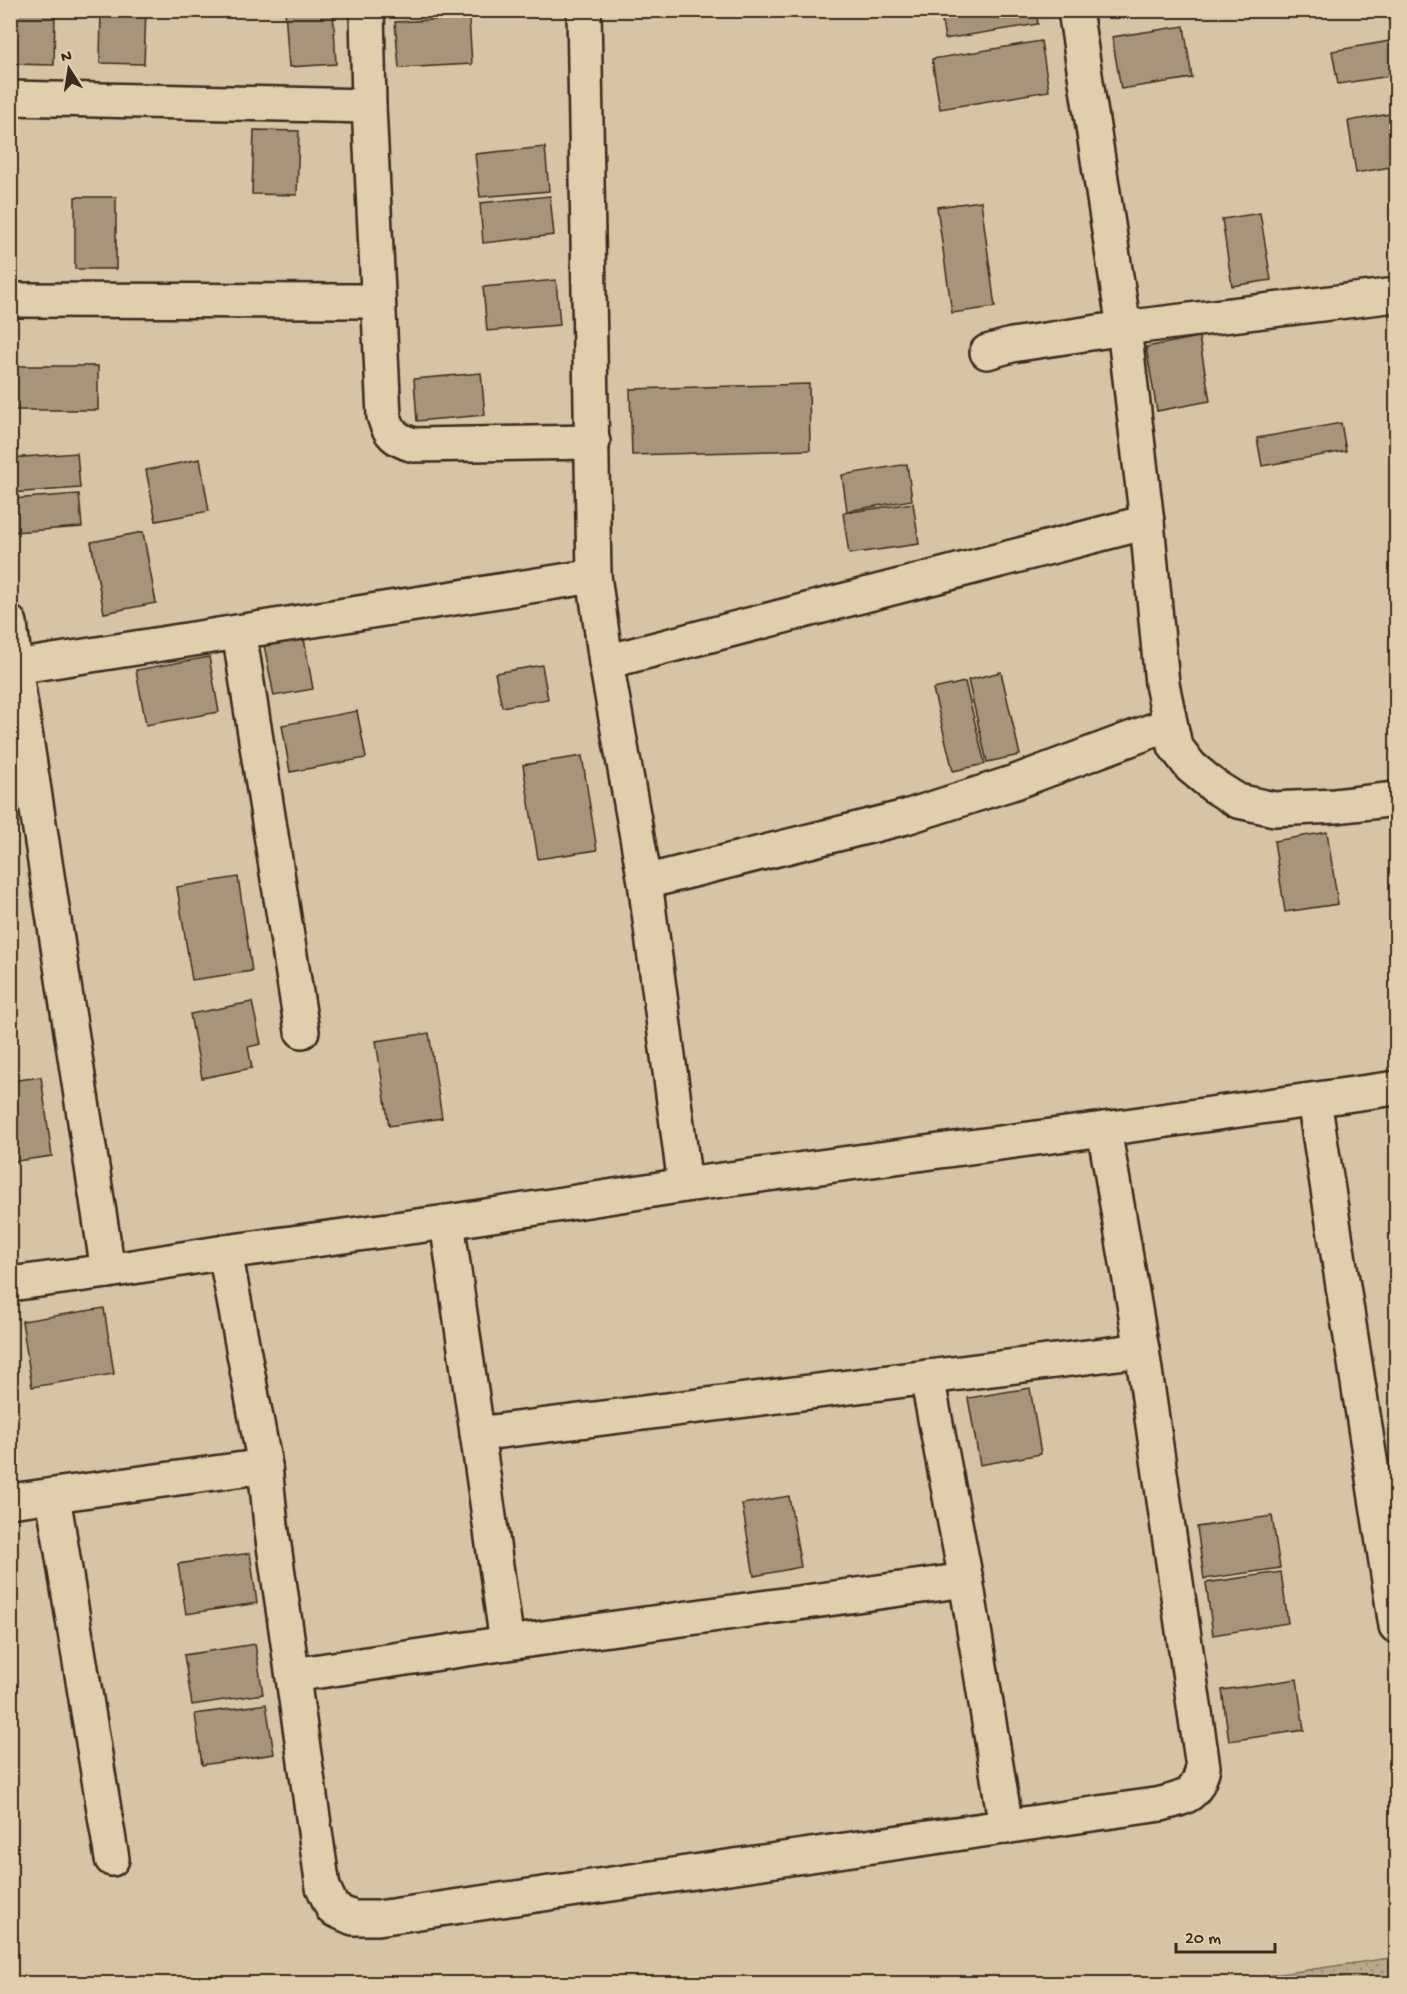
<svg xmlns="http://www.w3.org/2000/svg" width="1407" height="1994" viewBox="0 0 1407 1994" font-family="'Gochi Hand',sans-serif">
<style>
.grass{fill:url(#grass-dots);stroke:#7a6954;stroke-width:1.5}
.building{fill:#a7947a;stroke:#3b2a1e;stroke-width:1.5}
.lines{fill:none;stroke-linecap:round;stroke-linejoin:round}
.minor-casing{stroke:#3b2a1e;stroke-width:38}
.minor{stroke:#e1ceac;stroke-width:33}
</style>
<defs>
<pattern id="grass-dots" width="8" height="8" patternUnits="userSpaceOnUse" patternTransform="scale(1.5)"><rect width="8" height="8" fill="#baa88a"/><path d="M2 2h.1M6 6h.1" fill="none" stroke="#988970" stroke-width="1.8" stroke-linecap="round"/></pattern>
</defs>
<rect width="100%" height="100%" fill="#d7c4a4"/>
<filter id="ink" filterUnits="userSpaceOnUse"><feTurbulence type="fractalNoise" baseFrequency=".0167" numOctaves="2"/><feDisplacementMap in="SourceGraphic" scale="12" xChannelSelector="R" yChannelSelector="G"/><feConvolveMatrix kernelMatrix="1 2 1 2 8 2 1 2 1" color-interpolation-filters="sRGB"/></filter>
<g filter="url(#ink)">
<polygon class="grass" points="1396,1957 1396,1983 1219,1983"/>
<g class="building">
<polygon points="10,10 55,10 54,65 10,64"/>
<polygon points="101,10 146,10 144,64 100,63"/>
<polygon points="285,10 333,10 336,64 289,67"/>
<polygon points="940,10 1036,10 1038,24 945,39"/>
<polygon points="469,18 472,64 399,68 395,22"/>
<polygon points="1184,26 1192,78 1121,89 1112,37"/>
<polygon points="1396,40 1396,75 1338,84 1332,51"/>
<polygon points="1041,41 1049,91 940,109 932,59"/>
<polygon points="1396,113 1396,166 1356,173 1348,121"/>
<polygon points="254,130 299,131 297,195 252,194"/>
<polygon points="545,147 549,191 480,197 475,154"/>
<polygon points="550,196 554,235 483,243 480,203"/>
<rect x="75" y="197" width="41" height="72"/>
<polygon points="981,201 995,307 952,313 937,207"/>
<polygon points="1260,213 1271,280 1232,286 1222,219"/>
<polygon points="556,280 560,325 487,331 483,287"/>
<polygon points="1199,337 1210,401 1157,411 1146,347"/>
<rect x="10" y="366" width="88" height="44"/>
<polygon points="481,373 485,415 417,421 414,379"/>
<polygon points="809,384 810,450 632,455 630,389"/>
<polygon points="1341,423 1346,451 1262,466 1257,438"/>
<polygon points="77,453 80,488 11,493 10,458"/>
<polygon points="200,459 209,511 156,521 146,470"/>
<polygon points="907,464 912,500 847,511 842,475"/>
<polygon points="79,494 82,527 14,532 11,499"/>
<polygon points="913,503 919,544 849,554 843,513"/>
<polygon points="143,532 156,603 104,613 91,542"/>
<polygon points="304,639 313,689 274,696 264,645"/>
<polygon points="209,657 219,712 146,725 136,670"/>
<polygon points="542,665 548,699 502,707 495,673"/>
<polygon points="1001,672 1020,755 987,762 968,680"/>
<polygon points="965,682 985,764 953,771 933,689"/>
<polygon points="357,711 366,758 290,772 282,725"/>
<polygon points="582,756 597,850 538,859 523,765"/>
<polygon points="1327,832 1338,904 1285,912 1274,841"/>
<polygon points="238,877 252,971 192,980 177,887"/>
<polygon points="252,1002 261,1044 248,1047 252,1068 202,1078 190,1014"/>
<polygon points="429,1033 442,1118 389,1126 376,1041"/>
<polygon points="41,1077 52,1156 10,1162 10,1081"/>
<polygon points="104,1308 114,1374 32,1387 22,1321"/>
<polygon points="1030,1388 1041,1454 980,1465 968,1398"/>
<polygon points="789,1496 801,1567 754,1576 742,1504"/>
<polygon points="1272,1516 1280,1568 1204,1579 1197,1527"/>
<polygon points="250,1553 257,1603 186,1614 178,1564"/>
<polygon points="1281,1572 1288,1623 1213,1635 1206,1583"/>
<polygon points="255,1644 263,1694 192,1705 184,1655"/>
<polygon points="1297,1679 1304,1730 1229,1741 1222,1690"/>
<polygon points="266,1704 274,1754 202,1765 195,1714"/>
</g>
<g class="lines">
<defs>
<g id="minor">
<polyline points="367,10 369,106"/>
<polyline points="1075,10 1124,328 1147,522 1162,684 1175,746 1191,767 1214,786 1238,801 1274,809 1335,806 1396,799"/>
<path d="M 10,98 L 369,106 L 384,416 C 389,434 396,440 414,445 L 593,442"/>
<polyline points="10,300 377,301"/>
<polyline points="987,352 1012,345 1124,328 1396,295"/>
<polyline points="594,576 606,662 645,882 685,1185"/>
<polyline points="10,623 15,667"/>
<polyline points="239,632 302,1031"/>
<polyline points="606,662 1147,522"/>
<polyline points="645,882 906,817 1015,782 1170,724"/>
<polyline points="1314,1100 1396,1626"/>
<polyline points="447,1222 507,1643"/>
<path d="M 225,1252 L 265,1466 L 271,1525 L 323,1887 L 333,1909 L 353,1918 L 378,1918 L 1161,1804 C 1188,1797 1197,1795 1203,1767 L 1142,1350 L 1104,1129"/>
<polyline points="108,1271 225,1252 447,1222 685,1185 1104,1129 1396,1088"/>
<polyline points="10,1284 108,1271 15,667 594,576 584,10"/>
<polyline points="927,1377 966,1580 1006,1827"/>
<polyline points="477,1434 1142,1350"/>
<polyline points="53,1496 112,1859"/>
<polyline points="10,1501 265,1466"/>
<polyline points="293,1675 507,1643 966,1580"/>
</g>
</defs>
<use href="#minor" class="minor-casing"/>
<use href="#minor" class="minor"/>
</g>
</g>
<rect width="1407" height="1994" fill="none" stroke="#e1ceac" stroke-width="36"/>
<rect x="18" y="18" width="1371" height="1958" fill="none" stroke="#3b2a1e" stroke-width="2" filter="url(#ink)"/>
<g transform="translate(69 69) rotate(348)" stroke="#e1ceac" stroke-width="4.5" paint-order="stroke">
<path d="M0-4.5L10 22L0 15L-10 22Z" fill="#3b2a1e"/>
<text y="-9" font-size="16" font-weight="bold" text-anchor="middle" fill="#3b2a1e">N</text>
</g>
<path d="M1176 1943v9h99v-9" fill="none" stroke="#3b2a1e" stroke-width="3"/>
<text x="1185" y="1943" font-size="18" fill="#3b2a1e" stroke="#e1ceac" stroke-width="4.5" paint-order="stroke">20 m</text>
</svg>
